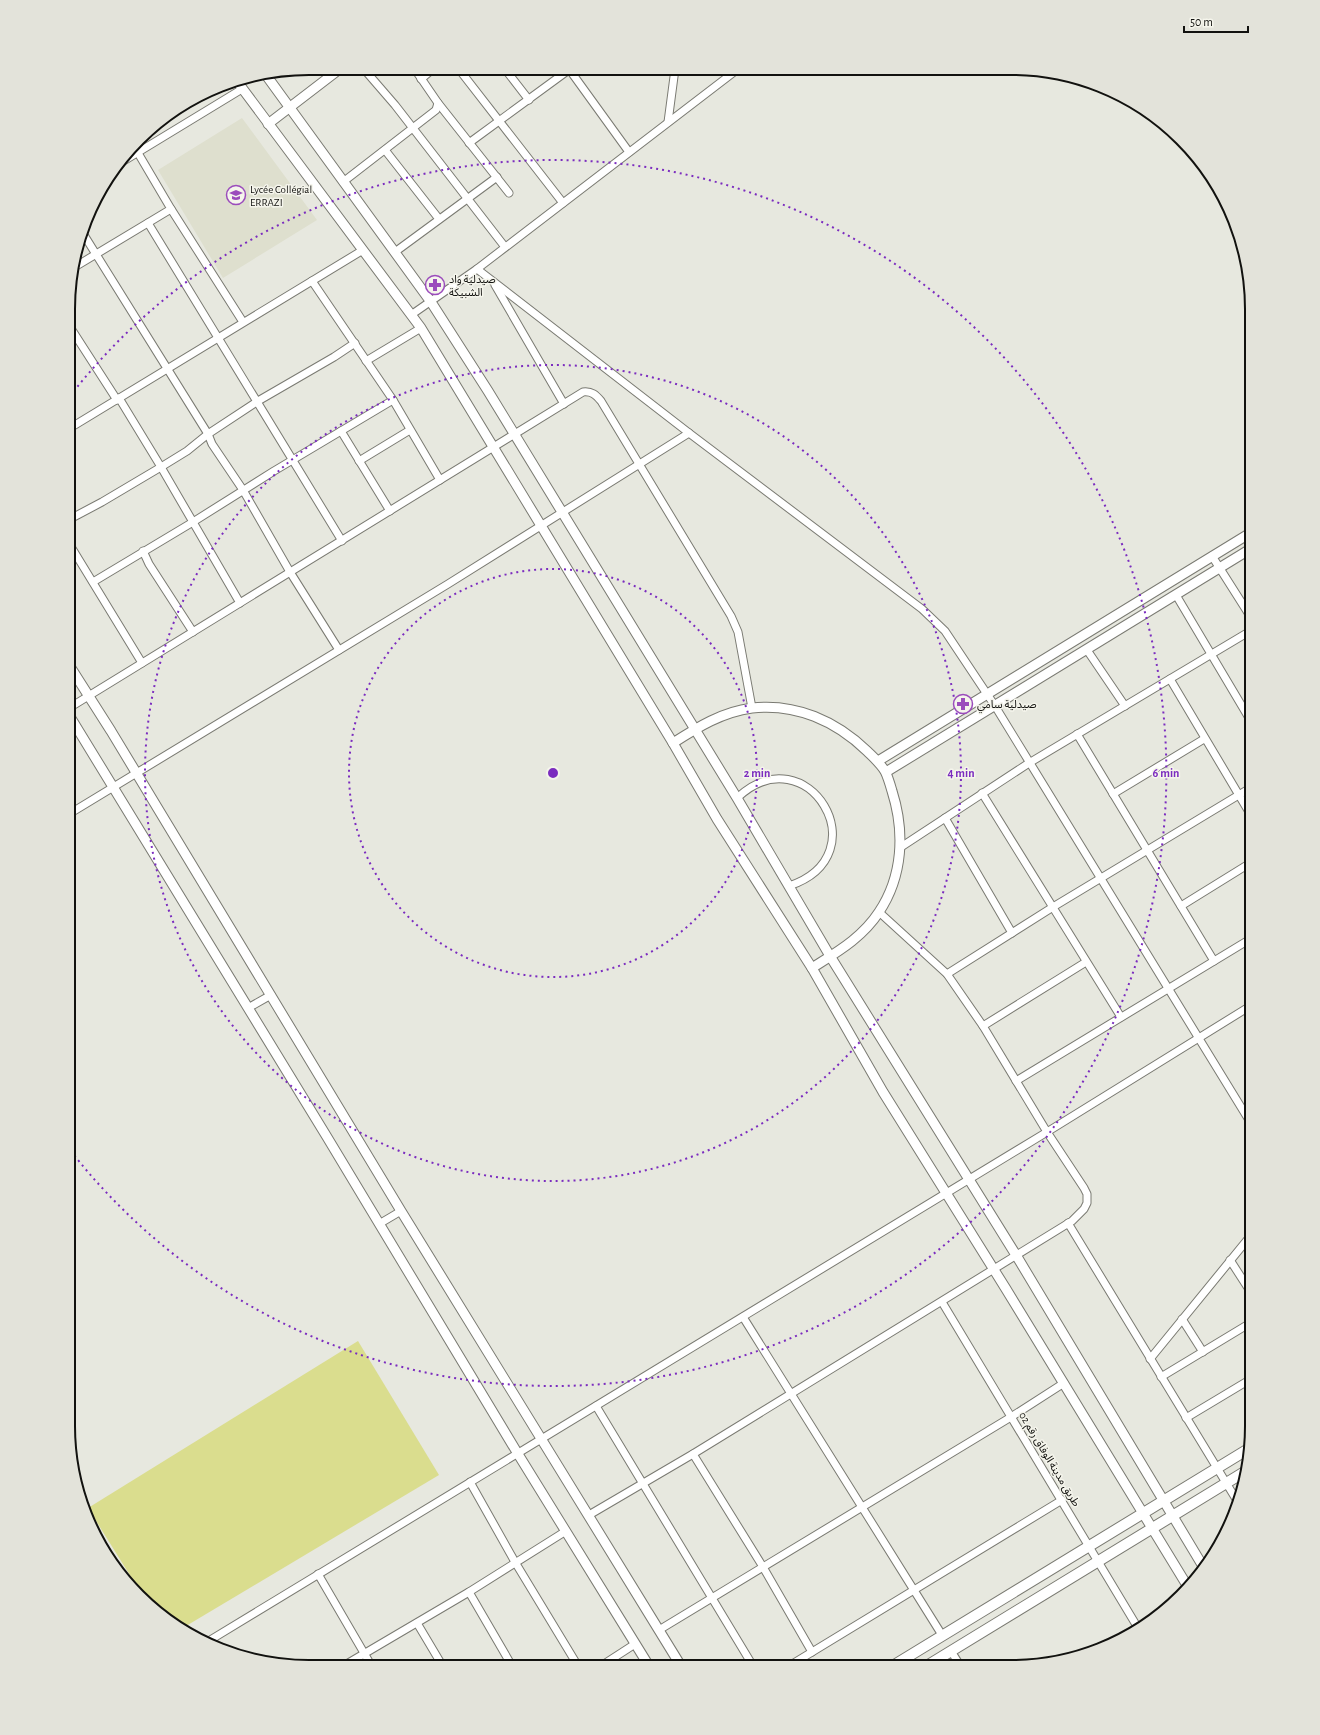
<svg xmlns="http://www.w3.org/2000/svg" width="1320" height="1735" viewBox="0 0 1320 1735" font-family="'Alegreya Sans','Noto Sans Arabic',sans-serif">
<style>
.built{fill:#dedfce}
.green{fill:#dadd8e}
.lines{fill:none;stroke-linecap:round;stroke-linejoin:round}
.minor-casing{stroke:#7a7a72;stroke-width:9}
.tertiary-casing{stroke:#7a7a72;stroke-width:11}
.secondary-casing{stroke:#7a7a72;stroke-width:12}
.minor{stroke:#fff;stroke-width:7}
.tertiary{stroke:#fff;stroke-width:9}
.secondary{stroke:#fff;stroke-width:10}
.ring{fill:none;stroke:#7b2cbf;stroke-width:2;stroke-dasharray:2 4}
.labels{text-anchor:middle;stroke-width:3;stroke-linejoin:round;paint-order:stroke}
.poi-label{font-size:11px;fill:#12120f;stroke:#f5f5ec;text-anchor:start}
.street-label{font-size:11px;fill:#12120f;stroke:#f5f5ec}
.rim{fill:none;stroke:#12120f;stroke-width:2}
.centre{fill:#7b2cbf;stroke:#f5f5ec;stroke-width:2}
.ring-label{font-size:12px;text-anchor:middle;font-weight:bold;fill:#7b2cbf;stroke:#f5f5ec;stroke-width:3;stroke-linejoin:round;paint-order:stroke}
</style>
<rect width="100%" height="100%" fill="#e7e8df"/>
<polygon class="built" points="242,118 317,220 223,278 158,170"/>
<polygon class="green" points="358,1341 439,1475 181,1629 175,1626 146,1601 88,1508"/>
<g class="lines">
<defs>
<g id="minor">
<polyline points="363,68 395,105 505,247"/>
<polyline points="458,68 563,203"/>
<polyline points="505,69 529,100"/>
<polyline points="569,69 629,152"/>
<polyline points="421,79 434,68"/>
<polyline points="438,103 509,193"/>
<polyline points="668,122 675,69"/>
<polyline points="469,143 570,69"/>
<polyline points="385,150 439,219"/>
<polyline points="122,162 242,89"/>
<polyline points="343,182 436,110 438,103 414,68"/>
<polyline points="171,209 243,322"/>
<polyline points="148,223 342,541"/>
<polyline points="84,235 208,434 212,444 243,490 290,572 339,650"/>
<polyline points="395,252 497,177"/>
<polyline points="73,268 171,209 138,153"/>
<polyline points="477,269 689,433 922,609 945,631 995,706 1252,1125"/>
<polyline points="312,281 393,400 440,480"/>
<polyline points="495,285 564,404"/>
<polyline points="411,315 477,269 738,69"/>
<polyline points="70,327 117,400"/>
<polyline points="366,361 421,328"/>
<polyline points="119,398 161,467 240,603"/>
<polyline points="70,428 363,250"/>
<polyline points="341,431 390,511"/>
<polyline points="359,461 410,430"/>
<polyline points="70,519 102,502 161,467 187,451 208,434 258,401 334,357 355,343"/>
<polyline points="70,545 142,663"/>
<polyline points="143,551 149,564 193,632"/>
<polyline points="1212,556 1252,619"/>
<polyline points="93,582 193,522 274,471 393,400"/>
<polyline points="1176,595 1252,723"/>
<polyline points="1087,650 1125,706"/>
<polyline points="1170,679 1252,817"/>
<path d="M 69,708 L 583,392 C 592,391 596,395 601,401 L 731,616 L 738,632 L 752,708"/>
<polyline points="1077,734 1214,961"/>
<polyline points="982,793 1121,1017"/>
<polyline points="1113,794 1204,739"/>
<path d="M 737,798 C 807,732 882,855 789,886"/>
<polyline points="69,814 448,584 689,433"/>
<polyline points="945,818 1012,933"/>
<polyline points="901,847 1029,763 1252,630"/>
<polyline points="1181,906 1252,862"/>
<polyline points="947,974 1053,907 1252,787"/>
<polyline points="248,1008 271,995"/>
<polyline points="983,1026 1086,962"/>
<polyline points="1016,1081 1252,938"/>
<polyline points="1068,1223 1239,1504"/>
<polyline points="379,1224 401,1211"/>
<polyline points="1230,1260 1252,1294"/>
<polyline points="942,1302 1138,1628"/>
<polyline points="743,1317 942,1635"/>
<polyline points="1182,1319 1203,1352"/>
<polyline points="1150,1359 1252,1234"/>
<polyline points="1161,1377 1252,1322"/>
<polyline points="596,1406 753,1666"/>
<polyline points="1186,1418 1251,1379"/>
<polyline points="693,1454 763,1567 812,1652"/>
<polyline points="470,1482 515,1562 578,1666"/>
<polyline points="589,1515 693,1454 1072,1221 1084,1209 1087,1203 1087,1194 1084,1188 1047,1132 983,1026 947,974 879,912"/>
<polyline points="318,1574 371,1665"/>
<polyline points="469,1592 512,1666"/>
<polyline points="417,1623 442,1665"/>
<polyline points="659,1630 1011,1417 1064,1383"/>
<polyline points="207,1642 1047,1132 1252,1005"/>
<polyline points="951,1651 961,1667"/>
<polyline points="345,1665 469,1592 566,1531"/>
<polyline points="601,1666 635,1644"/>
<polyline points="789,1666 1062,1500"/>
</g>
<g id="tertiary">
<polyline points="266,75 431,302 488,391 737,798 830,956 1016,1255 1204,1568"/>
<polyline points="236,80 421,328 673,743 717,819 812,968 883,1092 1006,1289 1188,1587"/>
<polyline points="268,124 341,68"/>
<polyline points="69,665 111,731 401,1211 681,1666"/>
<polyline points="69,715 327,1137 518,1454 649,1666"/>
<path d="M 673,743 C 698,727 722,712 752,708 C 796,703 836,721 867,751 C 873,757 880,763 885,771 C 888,777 890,784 892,791 C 905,832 903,876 879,912 C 862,938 837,952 812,968"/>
<polyline points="878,761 1252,532"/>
<polyline points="886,772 1252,548"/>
</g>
<g id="secondary">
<polyline points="891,1667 1250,1448"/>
<polyline points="925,1667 1246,1471"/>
</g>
</defs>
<use href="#minor" class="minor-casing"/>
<use href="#tertiary" class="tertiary-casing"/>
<use href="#secondary" class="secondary-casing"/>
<use href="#minor" class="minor"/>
<use href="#tertiary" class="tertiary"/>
<use href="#secondary" class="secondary"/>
</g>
<g class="ring">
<circle cx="553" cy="773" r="204"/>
<circle cx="553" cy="773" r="408"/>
<path d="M70 396A613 613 0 1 1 70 1150"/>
</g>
<defs>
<symbol id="school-ring" viewBox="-11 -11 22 22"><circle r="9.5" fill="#f5f5ec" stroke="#9b4cbc" stroke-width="1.5"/><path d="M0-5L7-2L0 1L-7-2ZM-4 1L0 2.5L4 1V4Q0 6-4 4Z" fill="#9b4cbc"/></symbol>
<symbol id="pharmacy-ring" viewBox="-11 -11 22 22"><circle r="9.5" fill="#f5f5ec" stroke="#9b4cbc" stroke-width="1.5"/><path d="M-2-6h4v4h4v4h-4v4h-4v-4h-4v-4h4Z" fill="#9b4cbc"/></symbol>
</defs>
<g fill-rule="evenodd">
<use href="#school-ring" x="225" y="184" width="22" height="22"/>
<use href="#pharmacy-ring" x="424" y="274" width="22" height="22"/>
<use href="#pharmacy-ring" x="952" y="693" width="22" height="22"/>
</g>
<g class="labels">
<g class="poi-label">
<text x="250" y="193">Lycée Collégial<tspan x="250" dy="13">ERRAZI</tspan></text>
<text x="449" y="283">صيدلية واد<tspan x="449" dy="13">الشبيكة</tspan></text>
<text x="977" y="708">صيدلية سامي</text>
</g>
<g class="street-label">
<text transform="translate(1050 1459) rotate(59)" y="4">طريق مدينة الوفاق رقم 02</text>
</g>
</g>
<path d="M0 0H1320V1735H0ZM309 75H1011A234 234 0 0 1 1245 309V1426A234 234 0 0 1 1011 1660H309A234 234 0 0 1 75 1426V309A234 234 0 0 1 309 75Z" fill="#e3e3da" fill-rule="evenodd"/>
<path class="rim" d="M309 75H1011A234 234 0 0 1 1245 309V1426A234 234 0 0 1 1011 1660H309A234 234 0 0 1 75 1426V309A234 234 0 0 1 309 75Z"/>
<circle cx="553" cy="773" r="6" class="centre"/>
<g class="ring-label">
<text x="757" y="777">2 min</text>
<text x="961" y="777">4 min</text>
<text x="1166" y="777">6 min</text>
</g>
<path d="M1184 26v6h64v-6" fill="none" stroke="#12120f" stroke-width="2"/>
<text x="1190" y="26" font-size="12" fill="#12120f" stroke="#f5f5ec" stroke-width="3" paint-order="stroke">50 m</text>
</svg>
